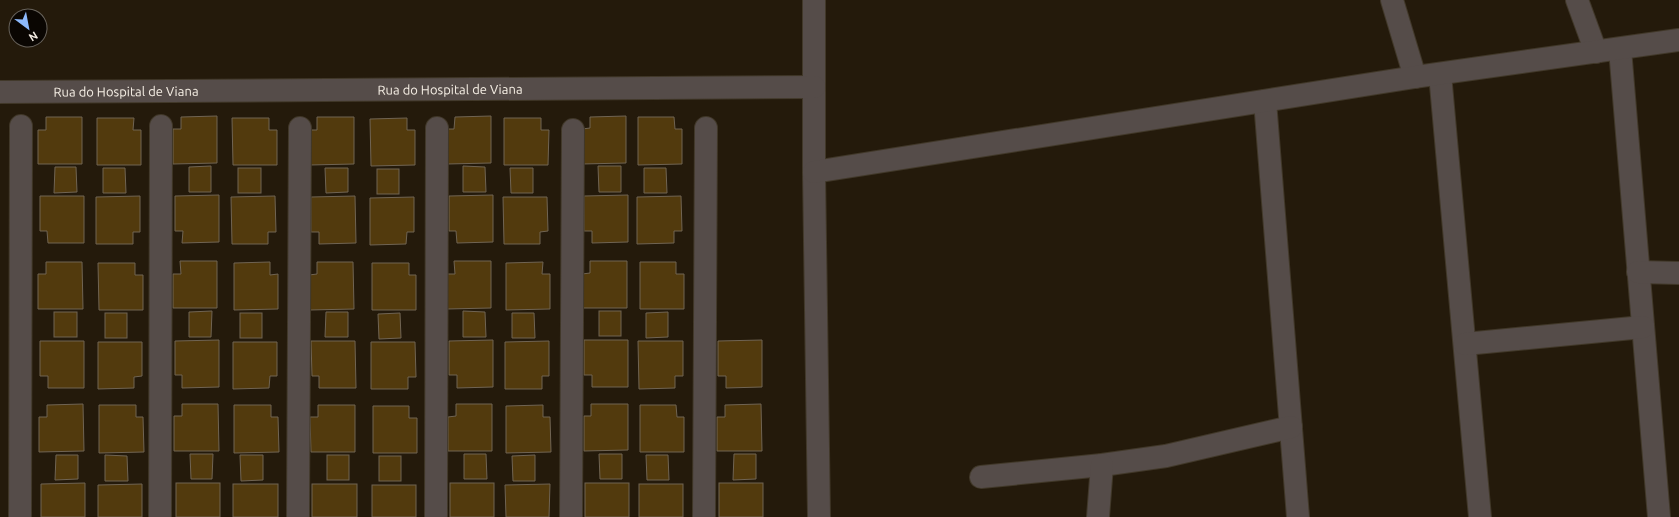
<svg xmlns="http://www.w3.org/2000/svg" width="1679" height="517" viewBox="0 0 1679 517" font-family="Ubuntu,sans-serif">
<style>
.building{fill:#523a0d;stroke:#706453}
.lines{fill:none;stroke-linecap:round;stroke-linejoin:round}
.minor-casing{stroke:#413829;stroke-width:24}
.minor{stroke:#554c49;stroke-width:22}
.labels{text-anchor:middle;stroke-width:4;stroke-linejoin:round;paint-order:stroke}
.street-label{font-size:13px;fill:#f5eee4;stroke:#0a0602}
</style>
<rect width="100%" height="100%" fill="#241a0b"/>
<g class="building">
<polygon points="217,116 217,163 173,164 173,129 181,129 181,117"/>
<polygon points="491,116 491,163 447,164 447,129 454,129 455,117"/>
<polygon points="626,116 626,163 582,164 582,129 590,128 590,117"/>
<polygon points="46,117 82,117 82,164 38,164 38,130 46,130"/>
<polygon points="317,117 354,117 354,164 310,165 309,130 317,130"/>
<polygon points="638,117 674,117 675,129 682,129 682,164 638,165"/>
<polygon points="97,118 134,118 133,130 141,130 141,165 97,165"/>
<polygon points="232,118 269,118 269,130 277,130 277,165 233,165"/>
<polygon points="407,118 407,130 415,130 415,165 371,166 370,119"/>
<polygon points="504,118 541,118 541,130 549,130 548,165 504,165"/>
<polygon points="211,166 211,192 189,192 189,167"/>
<polygon points="463,166 485,167 486,192 463,192"/>
<polygon points="598,166 621,166 621,192 599,192"/>
<polygon points="55,167 76,167 77,192 54,193"/>
<polygon points="103,168 125,168 126,193 103,193"/>
<rect x="238" y="168" width="23" height="25"/>
<polygon points="325,168 348,168 348,192 326,193"/>
<polygon points="510,168 533,168 533,193 511,193"/>
<polygon points="644,168 666,168 667,193 644,193"/>
<rect x="377" y="169" width="22" height="25"/>
<polygon points="219,195 219,242 182,243 183,231 175,231 175,196"/>
<polygon points="493,195 493,242 457,243 456,231 449,231 449,196"/>
<polygon points="628,195 628,242 592,243 592,231 584,231 584,196"/>
<polygon points="40,196 84,196 84,243 48,243 47,231 40,231"/>
<polygon points="140,196 140,232 133,232 133,244 96,244 96,197"/>
<polygon points="275,196 276,232 268,232 268,244 232,244 231,197"/>
<polygon points="355,196 356,243 319,244 319,232 311,232 311,197"/>
<polygon points="681,196 682,231 674,231 674,243 637,244 637,197"/>
<polygon points="414,197 414,232 407,232 406,244 370,245 370,198"/>
<polygon points="503,197 547,197 548,231 540,232 540,244 504,244"/>
<polygon points="180,261 217,261 217,308 173,308 173,274 181,274"/>
<polygon points="454,261 491,261 491,308 447,309 447,274 455,274"/>
<polygon points="590,261 627,261 627,308 583,308 582,274 590,273"/>
<polygon points="46,262 82,262 83,309 38,309 38,274 46,274"/>
<polygon points="270,262 270,275 278,274 278,309 234,310 234,263"/>
<polygon points="317,262 353,262 354,309 310,310 309,275 317,274"/>
<polygon points="543,262 542,274 550,274 550,309 506,310 506,263"/>
<polygon points="640,262 676,262 676,274 684,274 684,309 640,309"/>
<polygon points="98,263 135,263 135,275 143,275 143,310 99,310"/>
<polygon points="372,263 409,263 409,275 416,275 416,310 372,310"/>
<polygon points="212,311 211,337 189,337 189,312"/>
<polygon points="463,311 485,312 486,337 463,337"/>
<rect x="599" y="311" width="22" height="25"/>
<rect x="54" y="312" width="23" height="25"/>
<polygon points="326,312 348,312 348,337 325,337"/>
<polygon points="668,312 668,337 646,338 646,313"/>
<rect x="105" y="313" width="22" height="25"/>
<rect x="240" y="313" width="22" height="25"/>
<polygon points="400,313 401,338 379,339 378,314"/>
<polygon points="512,313 534,313 535,338 512,338"/>
<polygon points="219,340 219,387 182,388 182,375 175,375 175,341"/>
<polygon points="493,340 493,387 457,388 457,375 449,375 449,341"/>
<polygon points="584,340 628,340 628,387 592,387 592,375 584,375"/>
<polygon points="762,340 762,387 726,388 726,376 718,376 718,341"/>
<polygon points="40,341 84,341 84,388 48,388 48,376 40,376"/>
<polygon points="311,341 355,341 356,388 319,388 319,376 312,376"/>
<polygon points="549,341 549,376 542,376 542,389 505,389 505,342"/>
<polygon points="638,341 683,341 683,376 675,376 675,388 639,389"/>
<polygon points="98,342 142,342 142,376 134,377 134,388 98,389"/>
<polygon points="233,342 277,342 277,376 270,376 269,388 233,389"/>
<polygon points="371,342 415,342 416,377 408,377 408,389 371,389"/>
<polygon points="83,404 84,451 39,452 39,417 47,417 47,405"/>
<polygon points="182,404 218,404 219,451 174,451 174,416 182,416"/>
<polygon points="456,404 492,404 492,451 448,451 448,417 456,416"/>
<polygon points="591,404 628,404 628,450 584,451 584,416 591,416"/>
<polygon points="761,404 762,451 717,451 717,417 725,417 725,405"/>
<polygon points="99,405 136,405 136,417 143,417 144,452 99,453"/>
<polygon points="234,405 271,405 271,417 278,417 279,452 234,453"/>
<polygon points="318,405 355,405 355,452 311,452 310,417 318,417"/>
<polygon points="543,405 543,417 550,417 551,452 506,453 506,406"/>
<polygon points="640,405 676,405 677,417 684,417 684,452 640,452"/>
<polygon points="373,406 409,406 409,418 417,418 417,453 373,453"/>
<polygon points="190,454 213,454 212,479 191,479"/>
<polygon points="464,454 486,454 487,479 464,479"/>
<polygon points="599,454 622,454 622,479 600,479"/>
<polygon points="734,454 756,454 756,479 733,480"/>
<polygon points="56,455 78,455 78,479 55,480"/>
<polygon points="105,455 127,456 128,481 105,481"/>
<polygon points="240,455 263,455 263,480 241,481"/>
<rect x="327" y="455" width="22" height="25"/>
<polygon points="535,455 535,481 513,481 512,456"/>
<polygon points="646,455 668,455 669,480 647,480"/>
<rect x="379" y="456" width="22" height="25"/>
<polygon points="85,483 85,517 41,517 41,484"/>
<rect x="176" y="483" width="44" height="34"/>
<rect x="450" y="483" width="44" height="34"/>
<rect x="585" y="483" width="44" height="34"/>
<rect x="719" y="483" width="44" height="34"/>
<polygon points="142,484 142,517 98,517 98,485"/>
<rect x="233" y="484" width="45" height="33"/>
<rect x="312" y="484" width="45" height="33"/>
<polygon points="550,484 549,517 506,517 505,485"/>
<rect x="639" y="484" width="44" height="33"/>
<rect x="372" y="485" width="44" height="32"/>
</g>
<g class="lines">
<defs>
<g id="minor">
<polyline points="814,0 814,172 819,517"/>
<polyline points="1392,0 1415,77"/>
<polyline points="1577,0 1596,52"/>
<polyline points="1620,49 1659,517"/>
<polyline points="1440,74 1480,517"/>
<path id="s1" d="M 0,92 L 814,87"/>
<polyline points="1265,101 1298,517"/>
<polyline points="814,172 1415,77 1679,40"/>
<polyline points="1638,272 1679,273"/>
<polyline points="1465,344 1643,327"/>
<polyline points="981,477 1102,465 1166,456 1291,427"/>
<polyline points="20,517 21,126"/>
<polyline points="160,517 161,126"/>
<polyline points="298,517 300,128"/>
<polyline points="436,517 437,128"/>
<polyline points="571,517 573,130"/>
<polyline points="704,517 706,128"/>
<polyline points="1098,517 1102,465"/>
</g>
</defs>
<use href="#minor" class="minor-casing"/>
<use href="#minor" class="minor"/>
</g>
<g class="labels">
<g class="street-label">
<text dy="5" stroke="none"><textPath href="#s1" startOffset="450">Rua do Hospital de Viana</textPath></text>
<text dy="5" stroke="none"><textPath href="#s1" startOffset="126">Rua do Hospital de Viana</textPath></text>
</g>
</g>
<g transform="translate(28 28) rotate(148)"><circle r="19" fill="#0a0602" stroke="#68635c"/>
<path d="M0-3L7 15L0 10L-7 15Z" fill="#8cb9fc"/>
<text y="-6" font-size="11" font-weight="bold" text-anchor="middle" fill="#f5eee4">N</text>
</g>
</svg>
